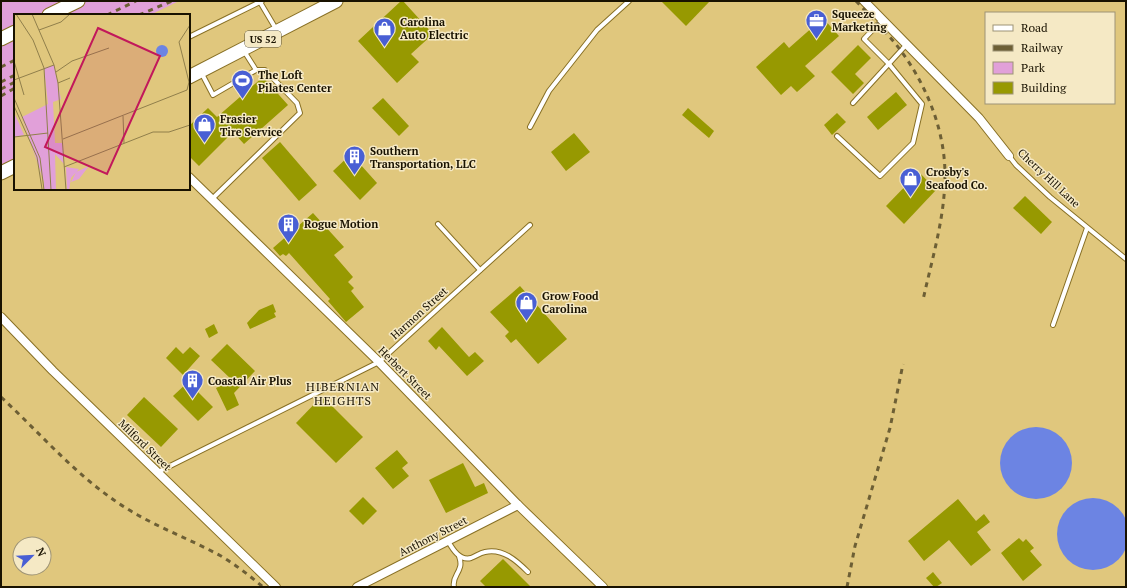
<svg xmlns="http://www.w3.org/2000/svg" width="1127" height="588" viewBox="0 0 1127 588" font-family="'PT Serif',serif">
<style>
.green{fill:#e1a0d9}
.water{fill:#6c84e3}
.building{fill:#979901}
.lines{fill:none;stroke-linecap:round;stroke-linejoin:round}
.service-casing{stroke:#887025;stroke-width:6}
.minor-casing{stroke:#887025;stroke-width:10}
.primary-casing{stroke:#887025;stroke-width:15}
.service{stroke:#fff;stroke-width:4}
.minor{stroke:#fff;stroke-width:8}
.primary{stroke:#fff;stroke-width:13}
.rail{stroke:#6d5f35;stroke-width:3;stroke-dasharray:5 5;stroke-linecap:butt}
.labels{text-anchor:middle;stroke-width:3;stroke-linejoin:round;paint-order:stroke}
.shield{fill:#f5e9c5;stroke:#5b523b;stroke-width:1}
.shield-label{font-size:10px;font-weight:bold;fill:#191200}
.poi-label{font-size:11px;font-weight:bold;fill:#191200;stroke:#f5e9c5;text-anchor:start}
.street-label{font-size:11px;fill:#191200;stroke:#f5e9c5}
.neighbourhood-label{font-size:12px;letter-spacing:1px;fill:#191200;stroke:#f5e9c5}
.inset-road{fill:none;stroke:#907f4b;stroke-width:1}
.view{fill:#c2185b;fill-opacity:0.15;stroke:#c2185b;stroke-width:2}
.inset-edge{fill:none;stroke:#191200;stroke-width:2}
</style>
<rect width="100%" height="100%" fill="#e0c77d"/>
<polygon class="green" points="1,1 179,1 150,15 15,15 15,166 1,173"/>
<g class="water">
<circle cx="1036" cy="463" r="36"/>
<circle cx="1093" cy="534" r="36"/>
</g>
<g class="building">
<polygon points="401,1 403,1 433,34 411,54 419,62 397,83 358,41"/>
<polygon points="661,1 710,1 686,26"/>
<polygon points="823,18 839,36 805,66 815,76 797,92 791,86 781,95 756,67 784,42 789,48"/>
<polygon points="858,45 871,58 855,74 864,83 853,94 831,72"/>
<polygon points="263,77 288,105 244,144 233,132 199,166 189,156 189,126 208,108 217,117"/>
<polygon points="896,92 907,105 878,130 867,117"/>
<polygon points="383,98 409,126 399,136 372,108"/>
<polygon points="688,108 714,131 709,138 682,115"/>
<polygon points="837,113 846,122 832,135 824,125"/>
<polygon points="574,133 590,152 566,171 551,152"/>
<polygon points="280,142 317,185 299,201 262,158"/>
<polygon points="351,154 377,183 360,200 333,171"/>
<polygon points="919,172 936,190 904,224 886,206"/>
<polygon points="1025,196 1052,222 1041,234 1013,208"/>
<polygon points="313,213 344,247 334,255 353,277 348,282 354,288 351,291 364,307 346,322 328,301 330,299 289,253 286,256 283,254 280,256 273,248"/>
<polygon points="520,286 567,339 538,364 516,339 511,343 505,336 509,332 490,312"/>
<polygon points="273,304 276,312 274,313 276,317 250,329 247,323 259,310"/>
<polygon points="214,324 218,333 209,338 205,329"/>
<polygon points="442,327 469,357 475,352 484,361 467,376 439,346 436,350 428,341"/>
<polygon points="227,344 255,371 234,393 239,405 227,411 216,388 232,380 211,360"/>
<polygon points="176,347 183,354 190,347 200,356 183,375 166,358"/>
<polygon points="188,382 213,407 198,421 173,396"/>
<polygon points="322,396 363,437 336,463 296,423"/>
<polygon points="144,397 178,429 161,447 127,415"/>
<polygon points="397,450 408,463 402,468 409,476 393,489 375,468"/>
<polygon points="463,463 475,487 484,483 488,493 446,513 429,480"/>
<polygon points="363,497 377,511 363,525 349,511"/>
<polygon points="958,499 976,521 984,514 990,522 977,532 991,550 971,566 949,540 924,561 908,541"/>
<polygon points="1019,538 1023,542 1026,539 1034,548 1030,551 1042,565 1023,581 1001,553"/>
<polygon points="503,559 531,587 486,587 480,581"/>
<polygon points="933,572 942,583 936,587 934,587 926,578"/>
</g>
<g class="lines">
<defs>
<g id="service">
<polyline points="260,2 276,29"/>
<polyline points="189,37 262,1"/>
<polyline points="201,72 213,95 256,70"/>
<polyline points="853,103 907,44"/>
<polyline points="530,127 549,91 597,30 629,1"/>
<polyline points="837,136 880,176 913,143 922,104 889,64 864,39 882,20"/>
<polyline points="1009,156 1016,165 1050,197 1126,259"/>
<polyline points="212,199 300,113 297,103 265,70 256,70 244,51"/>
<polyline points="438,224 480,270"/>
<polyline points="1053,325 1087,228"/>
<polyline points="158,472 379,362 530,225"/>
<path d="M 448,541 C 453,550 460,561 471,558 C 476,556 480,553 485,552 C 503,548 517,561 528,572"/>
<path d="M 454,587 C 452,578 458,575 460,567 C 461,564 460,559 459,556"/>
</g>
<g id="minor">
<polyline points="864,1 979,118 1009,156"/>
<polyline points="189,177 379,362 518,505 603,587"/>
<polyline points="1,317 53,371 276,587"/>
<polyline points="357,587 518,505"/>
</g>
<g id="primary">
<polyline points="49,15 78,1"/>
<polyline points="1,39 15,32"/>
<polyline points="189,77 336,1"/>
<polyline points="1,173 15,166"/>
</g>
</defs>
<use href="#service" class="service-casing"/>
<use href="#minor" class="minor-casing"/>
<use href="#primary" class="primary-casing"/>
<use href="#service" class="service"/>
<use href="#minor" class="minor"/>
<use href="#primary" class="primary"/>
<g class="rail">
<path d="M 856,1 C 871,17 888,33 901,51 C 927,86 945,131 945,175 C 945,217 932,259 923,300"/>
<polyline points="107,15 136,1"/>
<polyline points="139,15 172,1"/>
<polyline points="1,67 15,60"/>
<polyline points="1,82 15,75"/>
<polyline points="1,89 15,82"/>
<polyline points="1,96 15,88"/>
<path d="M 1,397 C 42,435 78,478 126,508 C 156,527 190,539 221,556 C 236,565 250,576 263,587"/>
<polyline points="847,587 855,546 890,428 903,364"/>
</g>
</g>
<defs>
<symbol id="office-pin" viewBox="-11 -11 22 30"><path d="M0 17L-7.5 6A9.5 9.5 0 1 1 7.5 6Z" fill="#495fd4" stroke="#f5e9c5"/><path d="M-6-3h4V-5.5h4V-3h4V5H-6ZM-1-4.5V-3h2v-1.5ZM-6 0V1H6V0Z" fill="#fff"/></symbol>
<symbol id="shop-pin" viewBox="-11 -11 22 30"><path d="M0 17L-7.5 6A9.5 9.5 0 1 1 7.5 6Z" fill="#495fd4" stroke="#f5e9c5"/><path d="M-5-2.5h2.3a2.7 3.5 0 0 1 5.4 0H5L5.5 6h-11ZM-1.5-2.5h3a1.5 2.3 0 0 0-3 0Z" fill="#fff"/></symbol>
<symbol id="stadium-pin" viewBox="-11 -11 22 30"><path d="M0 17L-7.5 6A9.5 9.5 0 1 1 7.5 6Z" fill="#495fd4" stroke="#f5e9c5"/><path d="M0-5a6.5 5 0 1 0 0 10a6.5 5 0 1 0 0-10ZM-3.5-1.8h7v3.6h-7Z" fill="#fff"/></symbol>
<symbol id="building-pin" viewBox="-11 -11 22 30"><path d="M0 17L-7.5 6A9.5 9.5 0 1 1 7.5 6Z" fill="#495fd4" stroke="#f5e9c5"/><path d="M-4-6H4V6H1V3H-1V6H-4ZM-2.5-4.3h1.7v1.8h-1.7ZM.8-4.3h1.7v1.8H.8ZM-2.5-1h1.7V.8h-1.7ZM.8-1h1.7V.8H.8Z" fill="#fff"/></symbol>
</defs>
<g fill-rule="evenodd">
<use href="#office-pin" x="804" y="8" width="25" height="34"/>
<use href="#shop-pin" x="372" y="16" width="25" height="34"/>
<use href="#stadium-pin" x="230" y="68" width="25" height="34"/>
<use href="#shop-pin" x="192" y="112" width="25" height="34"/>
<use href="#building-pin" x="342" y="144" width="25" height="34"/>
<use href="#shop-pin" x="898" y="166" width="25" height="34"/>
<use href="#building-pin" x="276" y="212" width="25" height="34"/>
<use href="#shop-pin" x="514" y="290" width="25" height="34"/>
<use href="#building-pin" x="180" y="368" width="25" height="34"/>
</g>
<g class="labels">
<rect class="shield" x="245" y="31" width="36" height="16" rx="3"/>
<g class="shield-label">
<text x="263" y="43">US 52</text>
</g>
<g class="poi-label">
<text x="832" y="18">Squeeze<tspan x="832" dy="13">Marketing</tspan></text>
<text x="400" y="26">Carolina<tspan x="400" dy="13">Auto Electric</tspan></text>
<text x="258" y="79">The Loft<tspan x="258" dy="13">Pilates Center</tspan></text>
<text x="220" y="123">Frasier<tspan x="220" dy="13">Tire Service</tspan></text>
<text x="370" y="155">Southern<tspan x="370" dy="13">Transportation, LLC</tspan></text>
<text x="926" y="176">Crosby's<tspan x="926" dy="13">Seafood Co.</tspan></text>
<text x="304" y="228">Rogue Motion</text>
<text x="542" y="300">Grow Food<tspan x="542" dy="13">Carolina</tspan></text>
<text x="208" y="385">Coastal Air Plus</text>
</g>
<g class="street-label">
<text transform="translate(1049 178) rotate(43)" y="4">Cherry Hill Lane</text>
<text transform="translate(419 313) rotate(-42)" y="4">Harmon Street</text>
<text transform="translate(405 373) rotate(45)" y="4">Herbert Street</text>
<text transform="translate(145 445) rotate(44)" y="4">Milford Street</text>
<text transform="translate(433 536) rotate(-27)" y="4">Anthony Street</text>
</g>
<g class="neighbourhood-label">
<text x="343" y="391">HIBERNIAN<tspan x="343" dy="14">HEIGHTS</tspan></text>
</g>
</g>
<g transform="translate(14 14)">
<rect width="176" height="176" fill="#e0c77d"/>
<path d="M 40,51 L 47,85 L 39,88 L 41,129 L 49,129 L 50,150 L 41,140 L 42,176 L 30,176 L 30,168 L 8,103 L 34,90 L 30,54 ZM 0,99 L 4,107 L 10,121 L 0,123 ZM 75,152 L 65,165 L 57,168 L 62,158 ZM 52,153 L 65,155 L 57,164 L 55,176 L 53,176 Z" fill="#e1a0d9"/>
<path d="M142 37a6 6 0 1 1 12 0a6 6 0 1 1-12 0Z" fill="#6c84e3"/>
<path class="inset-road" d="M 2,0 L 19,26 L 30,54 L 37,176M 18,0 L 40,51 L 44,69 L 52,176M 25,16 L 47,8 L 56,0M 0,47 L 10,81M 42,58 L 58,47 L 95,34M 0,66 L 40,51M 44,69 L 56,64M 0,84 L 26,144 L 30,176M 0,92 L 23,143 L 28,175M 109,102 L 110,129M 0,123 L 34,119M 49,125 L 173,76 L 175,68 L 165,28 L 176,11M 50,153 L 139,118 L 155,118 L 176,111"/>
<path class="view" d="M 84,14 L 146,42 L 93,160 L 31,133 Z"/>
<rect width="176" height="176" class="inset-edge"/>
</g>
<rect width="1127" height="588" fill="none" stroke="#191200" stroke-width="4"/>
<rect x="985" y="12" width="130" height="92" fill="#f5e9c5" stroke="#9d9376"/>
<rect x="993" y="25" width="20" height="6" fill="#ffffff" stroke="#9d9376"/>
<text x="1021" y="32" font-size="12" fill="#191200">Road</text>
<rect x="993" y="45" width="20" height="6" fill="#6d5f35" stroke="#9d9376"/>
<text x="1021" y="52" font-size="12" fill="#191200">Railway</text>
<rect x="993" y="62" width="20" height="12" fill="#e1a0d9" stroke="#9d9376"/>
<text x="1021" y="72" font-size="12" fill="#191200">Park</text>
<rect x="993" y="82" width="20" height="12" fill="#979901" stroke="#9d9376"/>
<text x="1021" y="92" font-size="12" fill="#191200">Building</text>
<g transform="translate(32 556) rotate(66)"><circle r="19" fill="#f5e9c5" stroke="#9d9376"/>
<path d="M0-3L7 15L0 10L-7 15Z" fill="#495fd4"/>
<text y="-6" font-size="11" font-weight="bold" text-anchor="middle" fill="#191200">N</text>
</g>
</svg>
